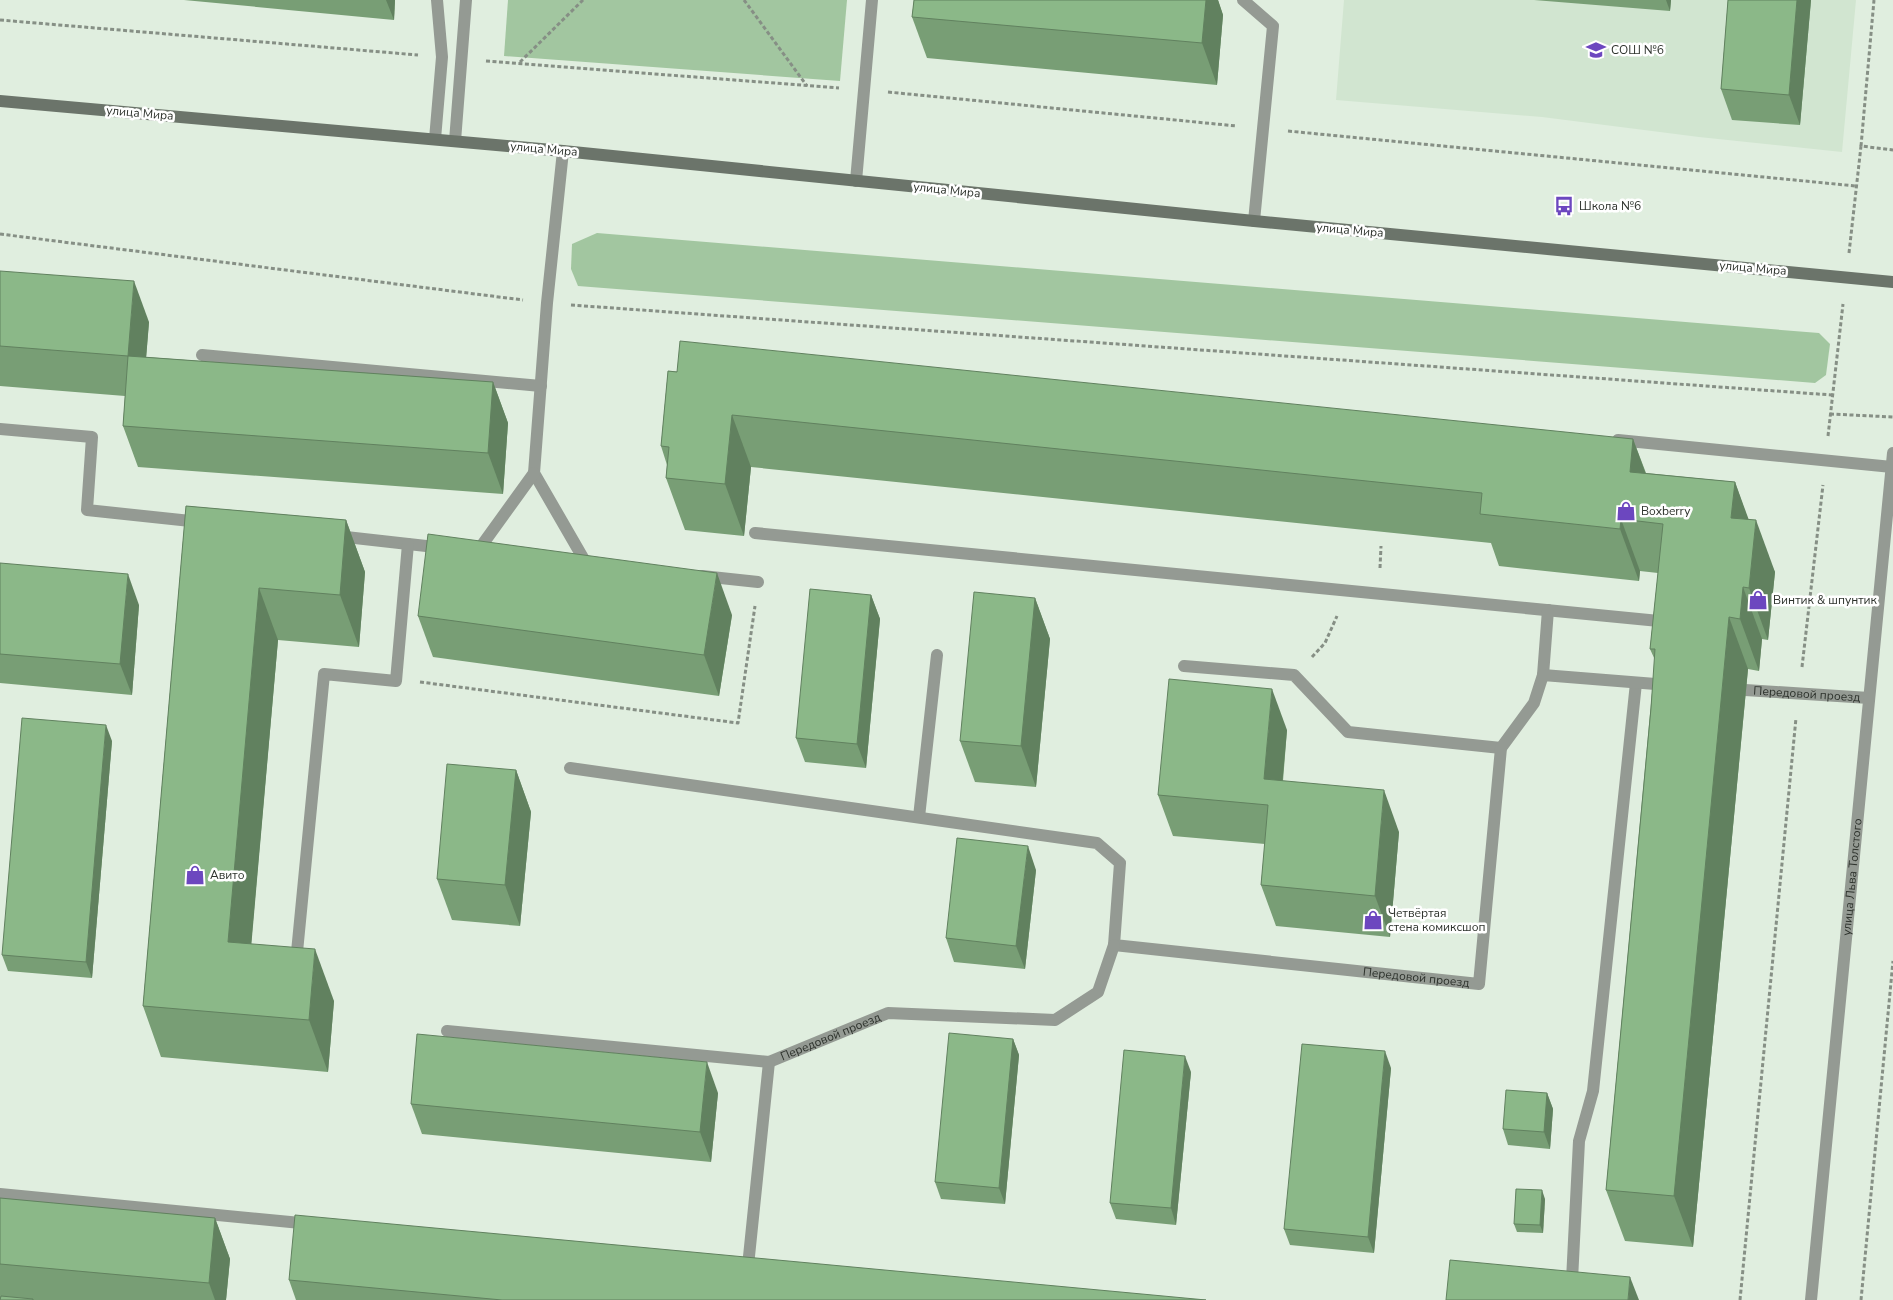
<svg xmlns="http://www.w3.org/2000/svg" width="1893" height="1300" viewBox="0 0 1893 1300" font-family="'Nunito Sans',sans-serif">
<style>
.built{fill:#d1e5d0}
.green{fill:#a2c6a0}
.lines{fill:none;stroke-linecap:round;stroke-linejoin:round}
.path{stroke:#868f85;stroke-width:3;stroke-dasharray:4 2.5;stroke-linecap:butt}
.service{stroke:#949a93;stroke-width:12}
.minor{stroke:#949a93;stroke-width:12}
.tertiary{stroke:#949a93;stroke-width:12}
.secondary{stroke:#6b746a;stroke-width:12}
.wall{fill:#789e75}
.shaded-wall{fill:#61815f}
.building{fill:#8bb888;stroke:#61815f}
.labels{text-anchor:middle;stroke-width:5;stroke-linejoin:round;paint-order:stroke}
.poi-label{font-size:12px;fill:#2d322c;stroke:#fff;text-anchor:start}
.street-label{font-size:12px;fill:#2d322c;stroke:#fff}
</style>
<rect width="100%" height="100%" fill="#e0eedf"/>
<polygon class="built" points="1344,0 1856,0 1842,152 1699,137 1542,117 1336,100"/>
<g class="green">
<polygon points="508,0 847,0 840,81 504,56"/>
<polygon points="597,233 1819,333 1830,344 1826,375 1815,383 578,286 571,269 572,244"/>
</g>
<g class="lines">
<g class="path">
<polyline points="744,0 807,86"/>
<polyline points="0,20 418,55"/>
<polyline points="486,61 839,88"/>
<polyline points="520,62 583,0"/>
<polyline points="888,92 1237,126"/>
<polyline points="1288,131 1856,186"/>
<polyline points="1861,146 1874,0"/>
<polyline points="0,234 523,300"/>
<polyline points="1849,253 1861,146 1893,150"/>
<polyline points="571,305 1832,395"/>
<polyline points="1830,414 1893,417"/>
<polyline points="1828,436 1843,304"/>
<polyline points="1380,568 1381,546"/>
<polyline points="1312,657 1325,643 1337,616"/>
<polyline points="1802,667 1823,485"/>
<polyline points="420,682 738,723 755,606"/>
<polyline points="1740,1300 1796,718"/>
<polyline points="1861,1300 1893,961"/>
</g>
<g class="service">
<polyline points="1243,0 1273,26 1254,221"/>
<polyline points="435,139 442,57 437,0"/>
<polyline points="455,141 466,0"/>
<polyline points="563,151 547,303 534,473 586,563"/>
<polyline points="856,181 872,0"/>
<polyline points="202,355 541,386"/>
<polyline points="0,429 92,437 87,510 200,522"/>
<polyline points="1618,440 1892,467"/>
<polyline points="755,533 1659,621"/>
<polyline points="337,536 444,548"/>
<polyline points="477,552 534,473"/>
<polyline points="702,576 758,582"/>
<polyline points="1184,666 1294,675 1348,732 1501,748"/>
<polyline points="1543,675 1548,610"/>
<polyline points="919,817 937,655"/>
<polyline points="297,952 324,674 396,681 408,544"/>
<polyline points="0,1194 311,1224"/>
<polyline points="1571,1300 1579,1141 1593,1091 1636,683"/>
</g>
<g class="minor">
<path id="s1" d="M 1745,690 L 1869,698"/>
<path id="s2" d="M 570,768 L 1097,843 L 1120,863 L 1114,945 L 1479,984 L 1501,748 L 1534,703 L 1543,675 L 1668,685"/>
<path id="s3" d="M 447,1031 L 769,1062 L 888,1013 L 1055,1020 L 1098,992 L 1114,945"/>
<polyline points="748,1266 769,1062"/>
</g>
<path class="tertiary" id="s4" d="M 1811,1300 L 1893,453"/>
<polyline class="secondary" points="0,101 563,151 1254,221 1893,282"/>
</g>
<g class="wall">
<polygon points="184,0 395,0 394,20"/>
<polygon points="914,0 1218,0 1223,15 1217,85 927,58 912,17"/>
<polygon points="1534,0 1671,0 1670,11"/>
<polygon points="1728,0 1811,0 1800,125 1732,120 1721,89"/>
<polygon points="0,271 149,322 146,357 493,382 508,423 503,494 138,467 123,426 125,396 0,386"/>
<polygon points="668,371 1633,439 1646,473 1735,482 1748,520 1775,572 1768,640 1762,639 1759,671 1748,669 1693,1247 1625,1241 1606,1190 1655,660 1650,649 1658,573 1640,571 1639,581 1499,566 1491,543 751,467 744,536 685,530 666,478 667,465 661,446"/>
<polygon points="186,506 346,520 365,572 359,647 278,640 251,944 334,1001 328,1072 161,1057 143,1006"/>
<polygon points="0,563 139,605 132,695 0,683"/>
<polygon points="871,595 880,619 866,768 805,762 796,738"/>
<polygon points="1035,598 1050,639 1036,787 975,782 960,741"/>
<polygon points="732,615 719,696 433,657 418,616"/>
<polygon points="1287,730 1283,781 1399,832 1390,937 1276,926 1261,885 1265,844 1173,836 1158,795"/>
<polygon points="112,741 92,978 8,971 2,955"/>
<polygon points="516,770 531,812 520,926 452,920 437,879"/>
<polygon points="1036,870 1025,969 954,962 946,938"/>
<polygon points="1013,1039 1019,1055 1005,1204 941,1199 935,1182"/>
<polygon points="1391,1068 1374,1253 1290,1245 1284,1229"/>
<polygon points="1191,1072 1176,1225 1116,1219 1110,1203"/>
<polygon points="718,1093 711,1162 422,1134 411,1104"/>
<polygon points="1547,1093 1553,1109 1550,1149 1508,1145 1503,1129"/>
<polygon points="0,1198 215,1218 230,1259 226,1300 0,1300"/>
<polygon points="1545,1199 1543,1233 1517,1232 1514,1224"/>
<polygon points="289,1280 1206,1300 296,1300"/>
</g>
<g class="shaded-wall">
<polygon points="386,0 395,0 394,20"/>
<polygon points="1206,0 1218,0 1223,15 1217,85 1202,43"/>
<polygon points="1666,0 1671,0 1670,11"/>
<polygon points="1797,0 1811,0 1800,125 1789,95"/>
<polygon points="134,281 149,322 143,397 128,356"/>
<polygon points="493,382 508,423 503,494 488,453"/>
<polygon points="732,415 751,467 744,536 725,484"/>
<polygon points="1633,439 1652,491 1630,472"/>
<polygon points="1735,482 1754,534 1731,518"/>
<polygon points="1621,519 1640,571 1639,581 1620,529"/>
<polygon points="346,520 365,572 359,647 340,595"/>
<polygon points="1756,520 1775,572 1768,640 1749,588"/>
<polygon points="717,573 732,615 719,696 704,655"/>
<polygon points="128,574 139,605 132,695 120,664"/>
<polygon points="1743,587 1762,639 1759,671 1740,619"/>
<polygon points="259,588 278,640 247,994 228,942"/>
<polygon points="871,595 880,619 866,768 857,744"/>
<polygon points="1035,598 1050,639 1036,787 1021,746"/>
<polygon points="1729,617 1748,669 1693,1247 1674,1196"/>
<polygon points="1272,689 1287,730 1279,820 1264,779"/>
<polygon points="106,725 112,741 92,978 86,962"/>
<polygon points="516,770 531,812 520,926 505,885"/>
<polygon points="1384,790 1399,832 1390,937 1375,896"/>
<polygon points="1028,846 1036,870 1025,969 1016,946"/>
<polygon points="315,949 334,1001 328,1072 309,1020"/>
<polygon points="1013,1039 1019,1055 1005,1204 999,1188"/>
<polygon points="1385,1051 1391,1068 1374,1253 1368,1237"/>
<polygon points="1185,1056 1191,1072 1176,1225 1171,1208"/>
<polygon points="707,1062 718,1093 711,1162 700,1132"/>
<polygon points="1547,1093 1553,1109 1550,1149 1544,1132"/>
<polygon points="1542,1190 1545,1199 1543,1233 1540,1225"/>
<polygon points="215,1218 230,1259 226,1300 215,1300 209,1283"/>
<polygon points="1630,1277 1639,1300 1628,1300"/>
</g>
<g class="building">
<polygon points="914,0 1206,0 1202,43 912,17"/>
<polygon points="1728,0 1797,0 1789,95 1721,89"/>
<polygon points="0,271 134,281 128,356 493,382 488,453 123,426 128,356 0,346"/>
<polygon points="680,341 1633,439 1630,472 1735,482 1731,518 1756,520 1749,588 1743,587 1740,619 1729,617 1674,1196 1606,1190 1651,708 1655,649 1650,649 1663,524 1621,519 1620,529 1480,514 1482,493 732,415 725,484 666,478 669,447 661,446 668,371 677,372"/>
<polygon points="186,506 346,520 340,595 259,588 228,942 315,949 309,1020 143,1006"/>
<polygon points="428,534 717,573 704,655 418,616"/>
<polygon points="0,563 128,574 120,664 0,654"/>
<polygon points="810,589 871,595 857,744 796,738"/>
<polygon points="974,592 1035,598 1021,746 960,741"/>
<polygon points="1169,679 1272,689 1264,779 1384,790 1375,896 1261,885 1268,805 1158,795"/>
<polygon points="22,718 106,725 86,962 2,955"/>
<polygon points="447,764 516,770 505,885 437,879"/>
<polygon points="957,838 1028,846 1016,946 946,938"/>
<polygon points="949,1033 1013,1039 999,1188 935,1182"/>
<polygon points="417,1034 707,1062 700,1132 411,1104"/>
<polygon points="1302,1044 1385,1051 1368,1237 1284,1229"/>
<polygon points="1124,1050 1185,1056 1171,1208 1110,1203"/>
<polygon points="1506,1090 1547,1093 1544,1132 1503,1129"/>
<polygon points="1516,1189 1542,1190 1540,1225 1514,1224"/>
<polygon points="0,1198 215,1218 209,1283 0,1264"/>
<polygon points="295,1215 1206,1300 502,1300 289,1280"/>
<polygon points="1450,1260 1630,1277 1628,1300 1446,1300"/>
<polygon points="1,1296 33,1299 33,1300 0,1300"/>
</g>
<defs>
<symbol id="school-bare" viewBox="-9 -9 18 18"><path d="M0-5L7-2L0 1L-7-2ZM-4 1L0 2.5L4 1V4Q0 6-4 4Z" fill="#6c47bf" stroke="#fff" stroke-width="2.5" paint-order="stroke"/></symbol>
<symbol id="bus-bare" viewBox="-9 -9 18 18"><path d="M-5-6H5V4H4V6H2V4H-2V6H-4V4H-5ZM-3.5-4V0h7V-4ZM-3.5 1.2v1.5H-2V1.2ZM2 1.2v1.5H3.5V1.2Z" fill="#6c47bf" stroke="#fff" stroke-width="2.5" paint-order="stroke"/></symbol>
<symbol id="shop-bare" viewBox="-9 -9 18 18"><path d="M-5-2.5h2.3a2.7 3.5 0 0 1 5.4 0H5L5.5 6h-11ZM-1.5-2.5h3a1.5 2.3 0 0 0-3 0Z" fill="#6c47bf" stroke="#fff" stroke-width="2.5" paint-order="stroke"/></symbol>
</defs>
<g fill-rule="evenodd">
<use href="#school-bare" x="1582" y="36" width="28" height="28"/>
<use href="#bus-bare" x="1550" y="192" width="28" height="28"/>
<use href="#shop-bare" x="1612" y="497" width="28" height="28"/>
<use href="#shop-bare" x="1744" y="586" width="28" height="28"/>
<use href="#shop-bare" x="181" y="861" width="28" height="28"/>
<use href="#shop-bare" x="1359" y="906" width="28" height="28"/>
</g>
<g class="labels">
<g class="poi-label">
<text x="1611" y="54">СОШ №6</text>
<text x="1579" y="210">Школа №6</text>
<text x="1641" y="515">Boxberry</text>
<text x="1773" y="604">Винтик &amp; шпунтик</text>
<text x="210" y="879">Авито</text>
<text x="1388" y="917">Четвёртая<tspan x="1388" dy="14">стена комиксшоп</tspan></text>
</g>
<g class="street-label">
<text transform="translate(140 113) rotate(5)" y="4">улица Мира</text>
<text transform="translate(544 149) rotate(5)" y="4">улица Мира</text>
<text transform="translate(947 190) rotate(6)" y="4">улица Мира</text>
<text transform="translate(1350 230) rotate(5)" y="4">улица Мира</text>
<text transform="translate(1753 268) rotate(5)" y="4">улица Мира</text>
<text dy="4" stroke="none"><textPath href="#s1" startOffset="62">Передовой проезд</textPath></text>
<text dy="4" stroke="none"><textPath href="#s4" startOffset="425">улица Льва Толстого</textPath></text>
<text dy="4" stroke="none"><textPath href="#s2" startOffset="949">Передовой проезд</textPath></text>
<text dy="4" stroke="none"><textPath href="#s3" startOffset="390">Передовой проезд</textPath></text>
</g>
</g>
</svg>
